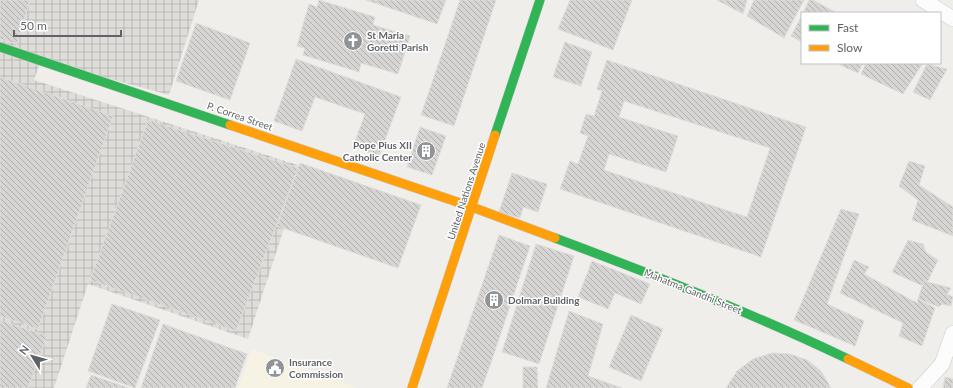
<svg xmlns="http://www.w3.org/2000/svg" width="953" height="388" viewBox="0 0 953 388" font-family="Lato,sans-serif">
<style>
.commercial{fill:#f7f3e4}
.industrial{fill:url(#industrial-grid)}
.building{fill:url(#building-back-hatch);stroke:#deddd9;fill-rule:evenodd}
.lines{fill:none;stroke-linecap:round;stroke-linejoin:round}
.street-casing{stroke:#cbcccc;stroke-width:16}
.fast-casing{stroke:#cacacb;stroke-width:10}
.slow-casing{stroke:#cacacb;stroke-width:10}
.street{stroke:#fdfcfc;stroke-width:15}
.fast{stroke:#30b455;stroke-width:9}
.slow{stroke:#ff9f0a;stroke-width:9}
.labels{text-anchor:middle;stroke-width:3;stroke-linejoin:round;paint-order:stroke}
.poi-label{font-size:10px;font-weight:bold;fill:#5f6368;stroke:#fff;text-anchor:start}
.street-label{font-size:10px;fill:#5f6368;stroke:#fff}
</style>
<defs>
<pattern id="industrial-grid" width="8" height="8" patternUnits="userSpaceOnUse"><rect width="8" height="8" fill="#dfddda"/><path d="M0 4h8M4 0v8" fill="none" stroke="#b8b7b5"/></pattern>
<pattern id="building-back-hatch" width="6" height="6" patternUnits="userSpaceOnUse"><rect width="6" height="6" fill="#d6d5d3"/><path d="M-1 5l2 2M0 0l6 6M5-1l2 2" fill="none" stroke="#b1b0af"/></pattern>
</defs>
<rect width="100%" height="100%" fill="#efeeea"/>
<polygon class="commercial" points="252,349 357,388 238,388"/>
<polygon class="industrial" points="0,0 199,0 169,95 41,60 34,80 304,167 248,339 88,284 54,388 0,388"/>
<g class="building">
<polygon points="0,0 30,0 17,44 0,39"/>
<polygon points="319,0 375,17 373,25 410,36 398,74 361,63 359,72 303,55 305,48 297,46 309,4 317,7"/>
<polygon points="366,0 446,0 437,24"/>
<polygon points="460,0 496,0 454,126 421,115"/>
<polygon points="570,0 632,0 613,50 558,29"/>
<polygon points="717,0 747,0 743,14"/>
<polygon points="754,0 804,0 784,38 747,16"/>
<polygon points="809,0 813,0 837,13 803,13"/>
<polygon points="802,15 802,42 791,36"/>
<polygon points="196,23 250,43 230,100 176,81"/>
<polygon points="565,42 592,52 581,86 553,77"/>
<polygon points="296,59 401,97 379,156 353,147 365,114 315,97 302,131 274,121"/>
<path d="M 607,60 L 806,127 L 761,257 L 560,189 L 570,161 L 578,164 L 588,136 L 580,133 L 586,114 L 594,116 L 602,91 L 597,89 ZM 624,101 L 770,148 L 747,217 L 604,170 L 609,154 L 666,172 L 678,136 L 619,117 Z"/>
<polygon points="841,63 863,63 858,73 840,65"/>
<polygon points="866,63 923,63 903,94 861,74"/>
<polygon points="927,64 947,69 930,100 913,92"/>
<polygon points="0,77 113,116 38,329 0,316"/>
<polygon points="148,120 298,168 236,331 90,280"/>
<polygon points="420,127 446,136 432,175 407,167"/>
<polygon points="909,161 925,166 919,185 953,207 953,236 912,220 918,200 899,186"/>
<polygon points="300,163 421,205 398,268 277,226"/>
<polygon points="512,173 547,184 538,212 523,207 520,218 499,212"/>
<polygon points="841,209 859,214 827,304 864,321 855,346 794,320"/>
<polygon points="499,235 530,246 494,354 482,388 447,388"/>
<polygon points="908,240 923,244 926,252 938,260 925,287 892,272"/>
<polygon points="536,244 574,256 539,364 502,352"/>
<polygon points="854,260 869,267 864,274 917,303 918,299 935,308 922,346 899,336 903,323 840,293"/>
<polygon points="592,261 650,284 641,304 615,293 608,309 578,297"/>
<polygon points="924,281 951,288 947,294 953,297 951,306 942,304 939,307 918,299"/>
<polygon points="112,304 160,320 135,388 88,371"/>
<polygon points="569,311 603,324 588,376 622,388 546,388"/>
<polygon points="631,315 663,329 641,381 609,367"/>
<polygon points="0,320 47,336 28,388 0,388"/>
<polygon points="163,324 247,354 235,388 141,388"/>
<polygon points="772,353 790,354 807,360 821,371 831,388 726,388 737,371 753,359"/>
<polygon points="523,367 537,367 538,388 523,388"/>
<polygon points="91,375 129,388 86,388"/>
<polygon points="945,377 953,379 953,388 943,388"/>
</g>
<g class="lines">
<defs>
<g id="street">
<polyline points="923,0 953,19"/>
<polyline points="920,388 942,364 953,333"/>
</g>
<g id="fast">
<polyline points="0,47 230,125"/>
<polyline points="495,135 540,0"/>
<path d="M 555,238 C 654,275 752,313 848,359"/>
</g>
<g id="slow">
<polyline points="230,125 472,207 555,238"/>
<polyline points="848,359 908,388"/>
<polyline points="412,388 495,135"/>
</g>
</defs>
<use href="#street" class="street-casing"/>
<use href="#fast" class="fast-casing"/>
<use href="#slow" class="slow-casing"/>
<use href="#street" class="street"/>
<use href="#fast" class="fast"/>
<use href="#slow" class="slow"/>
</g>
<defs>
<symbol id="church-disc" viewBox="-11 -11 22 22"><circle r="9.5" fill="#919496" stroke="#fff"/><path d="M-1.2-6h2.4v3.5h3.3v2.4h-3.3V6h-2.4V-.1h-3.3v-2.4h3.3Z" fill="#fff"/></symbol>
<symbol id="building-disc" viewBox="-11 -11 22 22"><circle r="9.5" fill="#919496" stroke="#fff"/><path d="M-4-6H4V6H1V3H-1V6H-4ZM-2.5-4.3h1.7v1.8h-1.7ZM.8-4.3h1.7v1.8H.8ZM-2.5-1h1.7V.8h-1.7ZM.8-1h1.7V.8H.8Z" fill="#fff"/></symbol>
<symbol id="civic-disc" viewBox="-11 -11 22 22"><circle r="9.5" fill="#919496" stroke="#fff"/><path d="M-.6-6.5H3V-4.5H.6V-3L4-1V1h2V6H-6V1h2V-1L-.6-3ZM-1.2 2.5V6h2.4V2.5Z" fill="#fff"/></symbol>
</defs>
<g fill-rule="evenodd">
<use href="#church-disc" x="342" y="30" width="22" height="22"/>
<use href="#building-disc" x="415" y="140" width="22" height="22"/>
<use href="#building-disc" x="483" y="289" width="22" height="22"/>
<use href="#civic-disc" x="264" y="357" width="22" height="22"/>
</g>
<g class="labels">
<g class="poi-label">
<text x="367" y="39">St Maria<tspan x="367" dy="12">Goretti Parish</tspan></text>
<text x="412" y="149" text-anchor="end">Pope Pius XII<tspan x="412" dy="12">Catholic Center</tspan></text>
<text x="508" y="304">Dolmar Building</text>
<text x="289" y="366">Insurance<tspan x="289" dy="12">Commission</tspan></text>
</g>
<g class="street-label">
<text transform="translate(240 116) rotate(19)" y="4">P. Correa Street</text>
<text transform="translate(466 191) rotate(-72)" y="4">United Nations Avenue</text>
<text transform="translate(693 291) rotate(22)" y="4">Mahatma Gandhi Street</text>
</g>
</g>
<rect x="801" y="12" width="140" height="52" fill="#ffffff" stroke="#bfc1c3"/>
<rect x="809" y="25" width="20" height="6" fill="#30b455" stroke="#bfc1c3"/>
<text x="837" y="32" font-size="12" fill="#5f6368">Fast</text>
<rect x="809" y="45" width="20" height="6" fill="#ff9f0a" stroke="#bfc1c3"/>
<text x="837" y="52" font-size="12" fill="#5f6368">Slow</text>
<g transform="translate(32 356) rotate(307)" stroke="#ffffff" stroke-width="3" paint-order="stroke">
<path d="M0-3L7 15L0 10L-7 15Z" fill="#5f6368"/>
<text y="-6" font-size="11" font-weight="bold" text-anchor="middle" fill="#5f6368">N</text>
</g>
<path d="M14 30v6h107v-6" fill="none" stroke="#5f6368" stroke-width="2"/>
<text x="20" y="30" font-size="12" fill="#5f6368" stroke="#ffffff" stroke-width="3" paint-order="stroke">50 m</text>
</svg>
